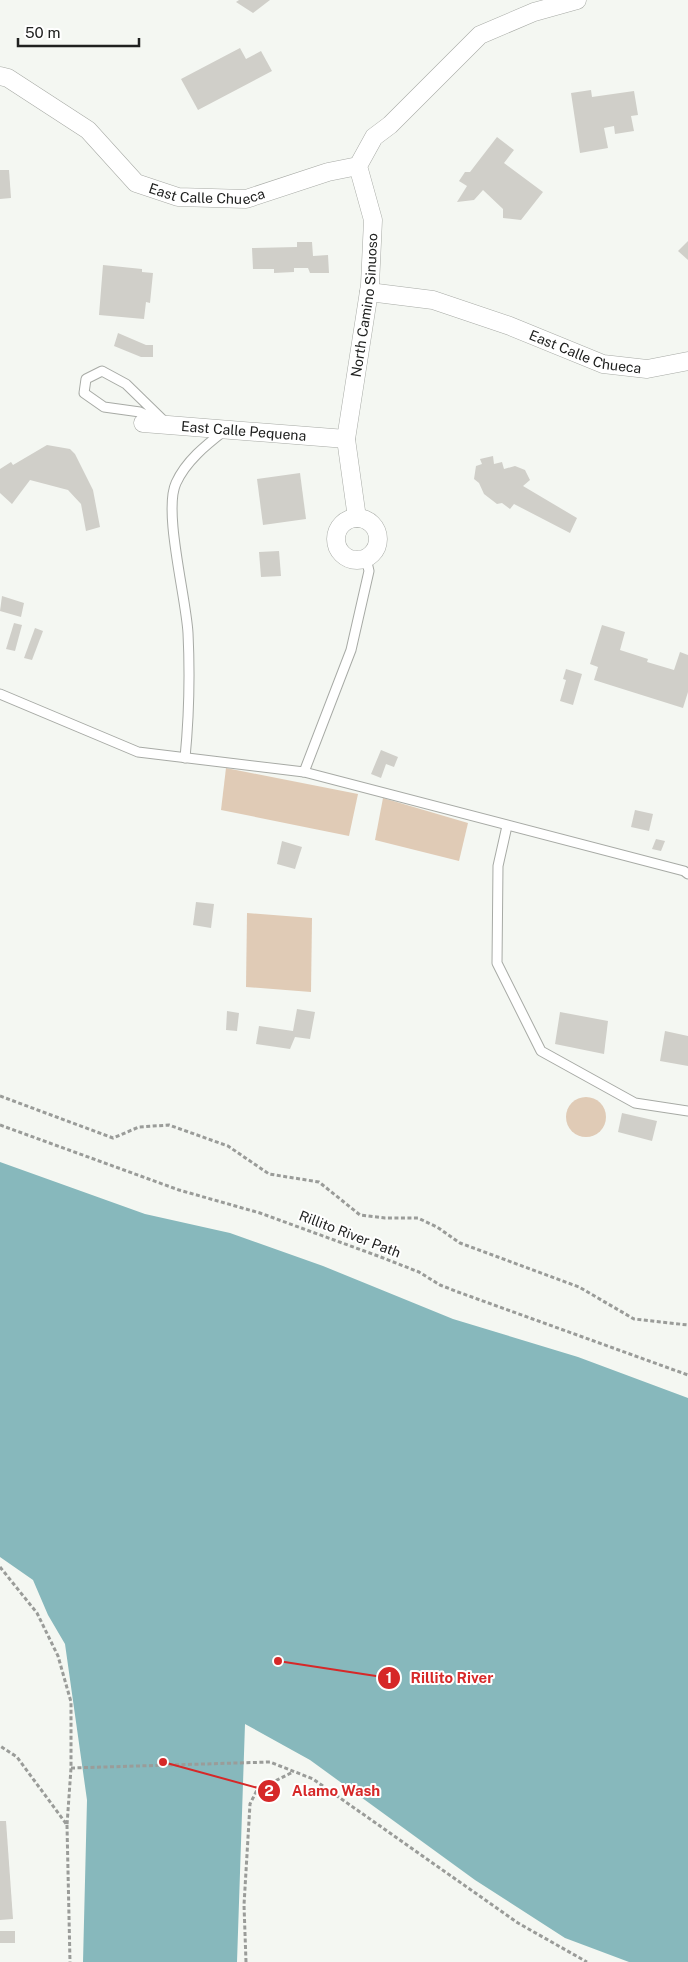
<svg xmlns="http://www.w3.org/2000/svg" width="688" height="1962" viewBox="0 0 688 1962" font-family="'Public Sans',sans-serif">
<style>
.green{fill:#e0cbb6}
.water{fill:#87b8bc}
.building{fill:#d0cfc9}
.lines{fill:none;stroke-linecap:round;stroke-linejoin:round}
.service-casing{stroke:#a7aaa5;stroke-width:11}
.minor-casing{stroke:#a7aaa5;stroke-width:19}
.path{stroke:#9a9c99;stroke-width:3;stroke-dasharray:4 2.5;stroke-linecap:butt}
.service{stroke:#fff;stroke-width:9}
.minor{stroke:#fff;stroke-width:18}
.labels{text-anchor:middle;stroke-width:4;stroke-linejoin:round;paint-order:stroke}
.street-label{font-size:14px;fill:#202120;stroke:#fff}
.leader{fill:none;stroke:#d62828;stroke-width:2}
.callout-dot{fill:#d62828;stroke:#fff;stroke-width:2}
.mark-label{font-size:15px;text-anchor:middle;font-weight:bold;fill:#fff}
.callout-label{font-size:15px;text-anchor:middle;font-weight:bold;fill:#d62828;stroke:#fff;stroke-width:4;stroke-linejoin:round;paint-order:stroke}
</style>
<rect width="100%" height="100%" fill="#f4f7f2"/>
<g class="green">
<polygon points="226,768 358,794 349,836 221,810"/>
<polygon points="383,798 468,823 459,861 375,840"/>
<polygon points="247,913 312,918 311,992 246,987"/>
<circle cx="586" cy="1117" r="20"/>
</g>
<polygon class="water" points="0,1162 145,1214 230,1233 323,1266 453,1319 578,1357 688,1398 688,1962 629,1962 565,1938 475,1880 310,1760 245,1724 237,1962 83,1962 87,1800 65,1644 48,1615 33,1580 0,1557"/>
<g class="building">
<polygon points="239,0 270,0 253,13 236,2"/>
<polygon points="240,48 246,59 261,51 272,71 198,110 181,79"/>
<polygon points="591,90 592,97 634,91 638,115 631,116 634,131 615,134 614,126 604,128 608,148 580,153 571,93"/>
<polygon points="497,137 514,150 504,163 543,192 521,220 503,218 503,209 483,190 474,200 457,202 467,186 459,181 465,172 470,172"/>
<polygon points="0,170 9,170 11,198 0,199"/>
<polygon points="688,241 688,260 678,251"/>
<polygon points="297,242 312,242 313,256 328,255 329,273 310,273 308,268 294,268 294,272 274,273 274,269 253,269 252,248 297,247"/>
<polygon points="103,265 142,269 142,272 153,273 150,303 146,302 144,319 99,315"/>
<polygon points="118,333 146,345 153,345 153,357 141,357 114,346"/>
<polygon points="47,445 70,449 75,454 93,490 100,527 86,531 81,504 68,490 30,480 12,504 0,493 0,469 11,462 13,465"/>
<polygon points="493,456 494,464 502,462 504,469 515,466 525,470 530,480 523,486 577,518 570,533 514,504 510,509 502,503 497,504 484,494 479,483 474,479 476,466 482,464 480,459"/>
<polygon points="300,473 306,519 263,525 257,479"/>
<polygon points="279,551 281,576 261,577 259,552"/>
<polygon points="2,596 24,603 21,617 0,611"/>
<polygon points="14,623 22,625 15,651 6,649"/>
<polygon points="602,625 625,632 620,650 648,659 647,662 674,670 680,652 688,655 688,692 683,708 594,680 598,667 590,664"/>
<polygon points="35,628 43,631 32,660 24,658"/>
<polygon points="566,669 582,674 573,705 560,701 566,680 563,679"/>
<polygon points="381,750 398,757 394,767 386,764 381,778 371,774"/>
<polygon points="635,810 653,814 649,831 631,827"/>
<polygon points="656,839 665,841 661,851 652,849"/>
<polygon points="282,841 302,847 295,869 277,864"/>
<polygon points="196,902 214,904 211,928 193,925"/>
<polygon points="297,1009 315,1012 310,1039 295,1037 290,1049 256,1044 259,1026 293,1031"/>
<polygon points="227,1011 239,1013 237,1031 226,1030"/>
<polygon points="560,1012 608,1021 604,1054 555,1044"/>
<polygon points="665,1031 688,1036 688,1066 660,1061"/>
<polygon points="622,1113 657,1121 652,1141 618,1132"/>
<polygon points="0,1821 6,1821 13,1919 0,1920"/>
<rect x="0" y="1931" width="15" height="12"/>
</g>
<g class="lines">
<defs>
<g id="service">
<polyline points="155,419 140,412 104,407 84,393 86,379 102,371 126,384 166,423"/>
<polyline points="0,694 138,752 304,772 684,871 688,874"/>
<path d="M 185,758 C 189,717 190,674 188,633 C 186,597 163,511 176,483 C 186,461 206,445 224,431"/>
<polyline points="304,772 351,650 369,571 366,558"/>
<polyline points="507,826 498,866 497,963 541,1051 635,1103 688,1111"/>
</g>
<g id="minor">
<path id="s1" d="M 0,76 L 8,78 L 88,130 L 136,183 L 178,197 L 246,199 L 328,172 L 358,166"/>
<path id="s2" d="M 369,292 L 433,300 L 510,326 L 603,364 L 647,369 L 688,361"/>
<path id="s3" d="M 143,423 L 346,439"/>
<path id="s4" d="M 357,518 L 346,439 L 370,285 L 373,220 L 358,166 L 374,137 L 390,125 L 480,35 L 534,12 L 577,0"/>
<circle cx="357" cy="539" r="21"/>
</g>
</defs>
<use href="#service" class="service-casing"/>
<use href="#minor" class="minor-casing"/>
<g class="path">
<polyline points="0,1096 113,1138 139,1127 169,1125 228,1146 269,1174 319,1182 360,1215 385,1218 418,1218 437,1227 460,1243 579,1287 634,1319 688,1325"/>
<polyline points="0,1125 179,1190 260,1213 378,1256 419,1272 440,1285 458,1292 688,1375"/>
<polyline points="0,1567 37,1613 58,1656 71,1702 71,1768 67,1825 17,1757 0,1746"/>
<polyline points="71,1768 270,1762 313,1779 518,1923 587,1962"/>
<polyline points="67,1825 70,1962"/>
<polyline points="246,1962 244,1905 250,1804 257,1790 293,1772"/>
</g>
<use href="#service" class="service"/>
<use href="#minor" class="minor"/>
</g>
<g class="labels">
<g class="street-label">
<text dy="5" stroke="none"><textPath href="#s1" startOffset="248">East Calle Chueca</textPath></text>
<text dy="5" stroke="none"><textPath href="#s4" startOffset="215">North Camino Sinuoso</textPath></text>
<text dy="5" stroke="none"><textPath href="#s2" startOffset="226">East Calle Chueca</textPath></text>
<text dy="5" stroke="none"><textPath href="#s3" startOffset="101">East Calle Pequena</textPath></text>
<text transform="translate(350 1234) rotate(21)" y="5">Rillito River Path</text>
</g>
</g>
<path class="leader" d="M278 1661L389 1678M163 1762L269 1791"/>
<g class="callout-dot">
<circle cx="278" cy="1661" r="5"/>
<circle cx="163" cy="1762" r="5"/>
<circle cx="389" cy="1678" r="12"/>
<circle cx="269" cy="1791" r="12"/>
</g>
<g class="mark-label">
<text x="389" y="1683">1</text>
<text x="269" y="1796">2</text>
</g>
<g class="callout-label">
<text x="452" y="1683">Rillito River</text>
<text x="336" y="1796">Alamo Wash</text>
</g>
<path d="M18 38v8h121v-8" fill="none" stroke="#202120" stroke-width="2.5"/>
<text x="25" y="38" font-size="15" fill="#202120" stroke="#ffffff" stroke-width="4" paint-order="stroke">50 m</text>
</svg>
